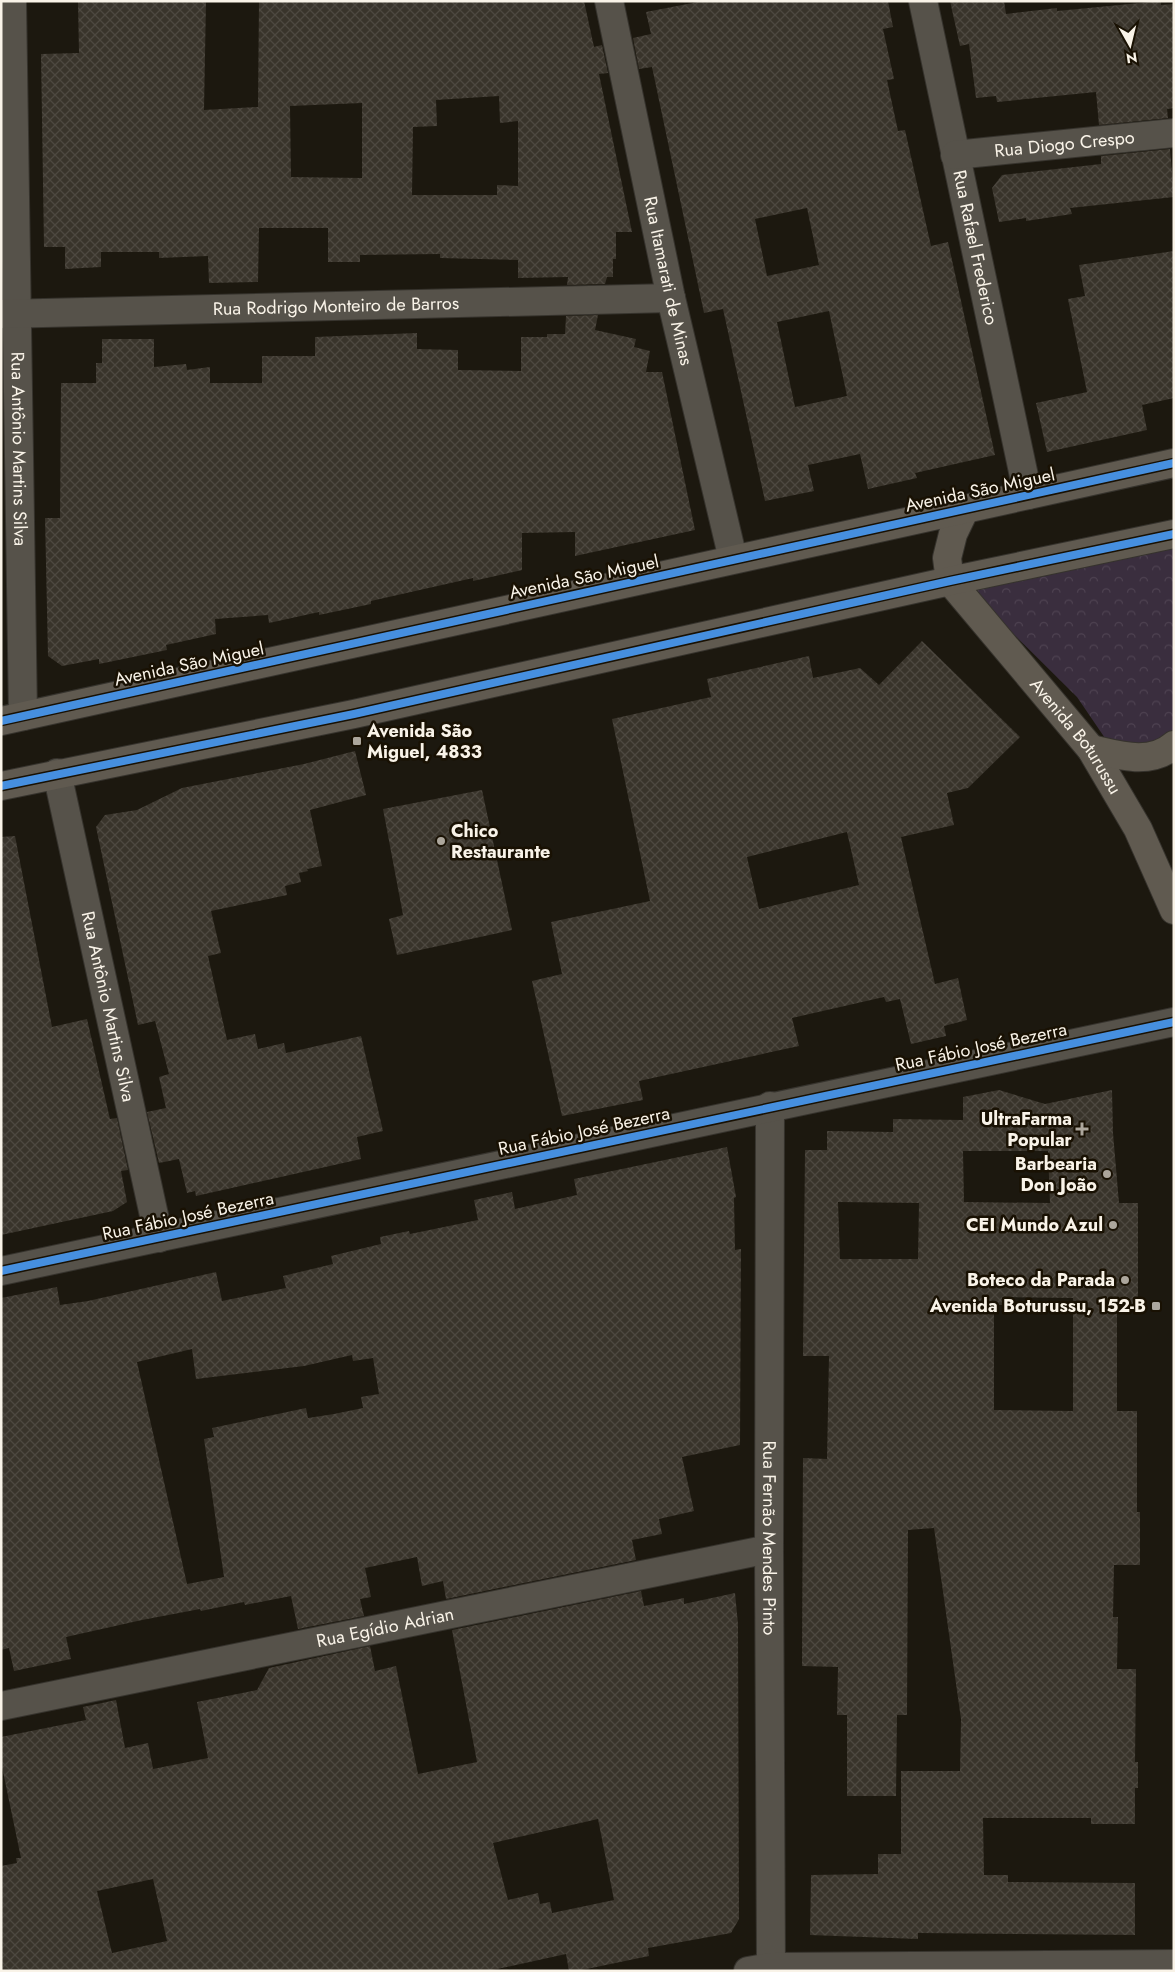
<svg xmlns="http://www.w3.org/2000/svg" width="1175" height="1972" viewBox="0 0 1175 1972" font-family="Jost,sans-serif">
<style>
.park{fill:url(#park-crowns)}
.building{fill:url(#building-cross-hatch);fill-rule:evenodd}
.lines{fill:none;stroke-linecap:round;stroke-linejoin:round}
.minor-casing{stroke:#36332d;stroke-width:30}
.major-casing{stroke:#36332d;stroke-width:30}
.minor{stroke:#56524a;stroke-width:28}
.major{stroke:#605a50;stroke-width:28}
.cycleway-casing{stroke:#191103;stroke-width:11}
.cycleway{stroke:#468fdf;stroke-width:8}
.poi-dot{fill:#aca69c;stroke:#191103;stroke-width:2}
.labels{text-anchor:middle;stroke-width:5;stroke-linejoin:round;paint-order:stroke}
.street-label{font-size:18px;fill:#f9f3e8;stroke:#191103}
.poi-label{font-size:18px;font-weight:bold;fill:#f9f3e8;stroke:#191103;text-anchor:end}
</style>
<defs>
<pattern id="park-crowns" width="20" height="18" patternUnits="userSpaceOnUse" patternTransform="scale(1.25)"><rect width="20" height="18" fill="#3a2e3e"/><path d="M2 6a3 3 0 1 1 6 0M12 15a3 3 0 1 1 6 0" fill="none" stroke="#4e4251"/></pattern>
<pattern id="building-cross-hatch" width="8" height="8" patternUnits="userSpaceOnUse" patternTransform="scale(1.25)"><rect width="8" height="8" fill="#39342b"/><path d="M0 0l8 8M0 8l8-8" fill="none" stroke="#4d4840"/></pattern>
</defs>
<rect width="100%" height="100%" fill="#1c180f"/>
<polygon class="park" points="1174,545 1174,737 1157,751 1109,744 1077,697 969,590"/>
<g class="building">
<path d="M 78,1 L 206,1 L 204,110 L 258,107 L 259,1 L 584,1 L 594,47 L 602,45 L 608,73 L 599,74 L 632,232 L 616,232 L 616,259 L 613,259 L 613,277 L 607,277 L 605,284 L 567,285 L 568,277 L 518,278 L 518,260 L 440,258 L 440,254 L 360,255 L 360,262 L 328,262 L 328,228 L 259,228 L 258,282 L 209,283 L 208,256 L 159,258 L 159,252 L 101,252 L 101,267 L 65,269 L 65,247 L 44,247 L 41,54 L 79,53 ZM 499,96 L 500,123 L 518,121 L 518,186 L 497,185 L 497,195 L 412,195 L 413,127 L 437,126 L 436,100 ZM 362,103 L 362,178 L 291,177 L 290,106 Z"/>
<path d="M 703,1 L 888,1 L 893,27 L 883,29 L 894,79 L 887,80 L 898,131 L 905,130 L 931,246 L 948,242 L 995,455 L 915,473 L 917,478 L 868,489 L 860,454 L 808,465 L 814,491 L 765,501 L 723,309 L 704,313 L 652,67 L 639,69 L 633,38 L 651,34 L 646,12 ZM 807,208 L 819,265 L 767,276 L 755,219 ZM 829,311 L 847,396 L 795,407 L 777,322 Z"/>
<polygon points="950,1 1004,1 1006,14 1057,8 1057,11 1161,1 1161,5 1174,4 1174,108 1167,109 1168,118 1099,125 1096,92 997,102 996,96 976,98 969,44 960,46"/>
<polygon points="1170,149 1174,197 1070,208 1072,214 1026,221 1026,218 999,222 992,188 1002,175 1101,164 1101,156"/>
<polygon points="1174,251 1174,398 1142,405 1147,430 1047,452 1036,403 1087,392 1068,299 1085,296 1079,265"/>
<polygon points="598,315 595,330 636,339 634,347 650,351 646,372 662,372 695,530 575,556 575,532 522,533 522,570 473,581 473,578 371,601 371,604 319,615 319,612 269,623 268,615 215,619 216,634 166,645 167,650 99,664 99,659 62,666 48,656 45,518 60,518 61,383 96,383 96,363 102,363 102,339 154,339 154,367 186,364 187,370 210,367 210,383 262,383 262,356 315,356 315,337 417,333 417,349 458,350 458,370 521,371 521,337 547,337 547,334 565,334 566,316"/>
<path d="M 922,641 L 1020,737 L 968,788 L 947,793 L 954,825 L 901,837 L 935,984 L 958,978 L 967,1020 L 944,1026 L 946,1036 L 911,1044 L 900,999 L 886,1002 L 884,997 L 792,1018 L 799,1046 L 639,1081 L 643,1100 L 562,1116 L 532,981 L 562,974 L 551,922 L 650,901 L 612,719 L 711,697 L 707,679 L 809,656 L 813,678 L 860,668 L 879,685 ZM 847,832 L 859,885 L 759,909 L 747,857 Z"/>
<polygon points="355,751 366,795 310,810 322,866 307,869 308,871 299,873 301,882 285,886 287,895 211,911 221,953 208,956 227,1040 255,1034 258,1049 284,1043 286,1053 361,1036 383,1131 357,1137 361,1159 196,1196 195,1191 187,1193 179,1159 159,1163 147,1112 166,1108 159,1077 169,1074 155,1021 138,1025 96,827 105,815 137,810 182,788 304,764"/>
<polygon points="482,790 512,930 397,955 389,919 403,915 383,809"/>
<polygon points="15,836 52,1027 87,1019 110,1119 117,1118 128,1170 121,1171 127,1202 113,1211 1,1235 1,837"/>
<path d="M 999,1090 L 1045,1104 L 1112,1090 L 1113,1133 L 1119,1203 L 1138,1203 L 1138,1307 L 1117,1307 L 1117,1411 L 1137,1411 L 1137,1512 L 1140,1512 L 1140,1565 L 1114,1565 L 1113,1617 L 1118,1617 L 1117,1669 L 1136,1669 L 1135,1762 L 1138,1762 L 1138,1788 L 1135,1788 L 1135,1824 L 1091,1824 L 1091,1818 L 983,1818 L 984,1875 L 1008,1875 L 1008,1882 L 1135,1883 L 1135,1935 L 918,1933 L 918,1939 L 810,1935 L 811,1875 L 878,1874 L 878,1854 L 901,1854 L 901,1771 L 960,1771 L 961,1719 L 934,1528 L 908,1530 L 907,1715 L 897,1715 L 896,1796 L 847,1796 L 847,1715 L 837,1715 L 838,1667 L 802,1666 L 803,1458 L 827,1459 L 829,1356 L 803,1356 L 805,1150 L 827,1150 L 827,1131 L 893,1132 L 893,1119 L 963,1120 L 963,1097 ZM 963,1151 L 1048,1151 L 1050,1203 L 964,1202 ZM 838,1202 L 919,1203 L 918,1259 L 840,1259 ZM 1005,1297 L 1073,1298 L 1073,1411 L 994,1410 L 994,1305 L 1004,1305 Z"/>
<path d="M 727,1147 L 736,1197 L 734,1198 L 735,1250 L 741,1249 L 740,1445 L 682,1457 L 694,1511 L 659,1519 L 662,1534 L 632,1540 L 636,1560 L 446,1599 L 443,1581 L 422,1586 L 417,1557 L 365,1568 L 371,1597 L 360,1599 L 364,1616 L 298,1629 L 291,1596 L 245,1605 L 244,1602 L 201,1611 L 200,1609 L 142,1620 L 66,1637 L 71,1659 L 14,1671 L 9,1648 L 1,1650 L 1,1298 L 57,1287 L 60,1305 L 88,1301 L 216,1272 L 222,1301 L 286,1288 L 283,1276 L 333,1264 L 331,1256 L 381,1244 L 380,1237 L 409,1231 L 410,1234 L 478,1220 L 474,1200 L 512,1192 L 515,1209 L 577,1195 L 574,1179 ZM 192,1349 L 196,1379 L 304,1366 L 352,1355 L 353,1361 L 373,1358 L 379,1394 L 361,1397 L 363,1408 L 334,1414 L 308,1418 L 306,1408 L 212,1428 L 214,1437 L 204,1439 L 224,1577 L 187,1584 L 137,1362 Z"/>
<path d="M 641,1591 L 644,1606 L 684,1598 L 684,1604 L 735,1593 L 738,1624 L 739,1919 L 731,1933 L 648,1948 L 649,1956 L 577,1971 L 569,1971 L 566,1954 L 488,1971 L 1,1971 L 1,1866 L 17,1863 L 16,1858 L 21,1858 L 1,1762 L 1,1737 L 86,1720 L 83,1707 L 116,1700 L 125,1748 L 148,1743 L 153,1769 L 208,1758 L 197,1702 L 257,1690 L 269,1668 L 370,1646 L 375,1671 L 396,1666 L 418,1774 L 477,1762 L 452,1630 ZM 598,1819 L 614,1900 L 552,1913 L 550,1902 L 540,1904 L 538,1893 L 508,1900 L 493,1843 ZM 153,1879 L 167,1941 L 112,1953 L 97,1891 Z"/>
</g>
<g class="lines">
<defs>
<g id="minor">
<path id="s1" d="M 12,1 L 23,716"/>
<path id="s2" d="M 609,1 L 671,298 L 733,559"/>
<path id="s3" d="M 923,1 L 1028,495"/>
<path id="s4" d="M 955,155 L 1174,133"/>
<path id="s5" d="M 1,314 L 671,298"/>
<path id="s6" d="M 57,773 L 159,1238"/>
<path id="s7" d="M 770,1106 L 769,1549 L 771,1971"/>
<polyline points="1,1271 1174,1022"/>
<path id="s8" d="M 1,1706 L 769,1549"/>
<polyline points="748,1971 771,1967 1174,1964"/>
</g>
<g id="major">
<path id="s9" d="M 950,581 L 1091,749 L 1138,829 L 1174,910"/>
<polyline points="950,581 947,558 953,534 965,509"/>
<polyline points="1,721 1174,463"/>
<path d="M 1091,749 C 1118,755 1150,766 1174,745"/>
<polyline points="1,786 354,714 950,581 1174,534"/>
</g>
</defs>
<use href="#minor" class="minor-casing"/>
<use href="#major" class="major-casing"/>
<use href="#minor" class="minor"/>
<use href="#major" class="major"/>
<defs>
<g id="cycleway">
<polyline points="1,721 1174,463"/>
<polyline points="1,786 354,714 950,581 1174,534"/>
<polyline points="1,1271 1174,1022"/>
</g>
</defs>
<use href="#cycleway" class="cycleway-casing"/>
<use href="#cycleway" class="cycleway"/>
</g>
<g class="poi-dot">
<rect x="352" y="736" width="10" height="10" rx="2.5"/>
<circle cx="441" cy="841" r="5"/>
<path d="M1079.5 1121.5h5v5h5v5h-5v5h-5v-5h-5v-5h5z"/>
<circle cx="1107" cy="1174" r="5"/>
<circle cx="1113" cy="1225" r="5"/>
<circle cx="1125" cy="1280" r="5"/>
<rect x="1151" y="1301" width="10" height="10" rx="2.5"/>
</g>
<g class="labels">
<g class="street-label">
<text dy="6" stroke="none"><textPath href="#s4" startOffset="110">Rua Diogo Crespo</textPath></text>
<text dy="6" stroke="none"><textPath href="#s3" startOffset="252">Rua Rafael Frederico</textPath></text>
<text dy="6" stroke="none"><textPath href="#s2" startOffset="286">Rua Itamarati de Minas</textPath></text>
<text dy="6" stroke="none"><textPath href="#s5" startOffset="335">Rua Rodrigo Monteiro de Barros</textPath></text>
<text dy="6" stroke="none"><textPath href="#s1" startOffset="448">Rua Antônio Martins Silva</textPath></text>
<text transform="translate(980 490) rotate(-12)" y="6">Avenida São Miguel</text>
<text transform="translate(584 577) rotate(-12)" y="6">Avenida São Miguel</text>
<text transform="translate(189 664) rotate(-12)" y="6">Avenida São Miguel</text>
<text dy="6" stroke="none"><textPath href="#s9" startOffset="200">Avenida Boturussu</textPath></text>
<text dy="6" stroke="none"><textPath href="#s6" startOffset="239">Rua Antônio Martins Silva</textPath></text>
<text transform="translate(981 1047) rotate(-12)" y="6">Rua Fábio José Bezerra</text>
<text transform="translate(584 1131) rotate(-12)" y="6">Rua Fábio José Bezerra</text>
<text transform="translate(188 1216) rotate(-12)" y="6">Rua Fábio José Bezerra</text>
<text dy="6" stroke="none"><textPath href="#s7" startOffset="432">Rua Fernão Mendes Pinto</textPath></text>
<text dy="6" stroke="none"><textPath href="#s8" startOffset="392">Rua Egídio Adrian</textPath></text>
</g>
<g class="poi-label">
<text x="367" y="737" text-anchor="start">Avenida São<tspan x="367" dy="21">Miguel, 4833</tspan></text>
<text x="451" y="837" text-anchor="start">Chico<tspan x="451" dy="21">Restaurante</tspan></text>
<text x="1072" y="1125">UltraFarma<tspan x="1072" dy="21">Popular</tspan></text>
<text x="1097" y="1170">Barbearia<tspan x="1097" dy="21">Don João</tspan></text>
<text x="1103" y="1231">CEI Mundo Azul</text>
<text x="1115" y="1286">Boteco da Parada</text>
<text x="1146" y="1312">Avenida Boturussu, 152-B</text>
</g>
</g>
<rect width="1175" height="1972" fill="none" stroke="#f9f3e8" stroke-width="5"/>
<g transform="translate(1130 45) rotate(172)" stroke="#191103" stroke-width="4" paint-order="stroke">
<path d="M0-4L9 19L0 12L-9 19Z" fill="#f9f3e8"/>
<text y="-8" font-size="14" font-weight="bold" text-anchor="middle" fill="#f9f3e8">N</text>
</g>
</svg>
